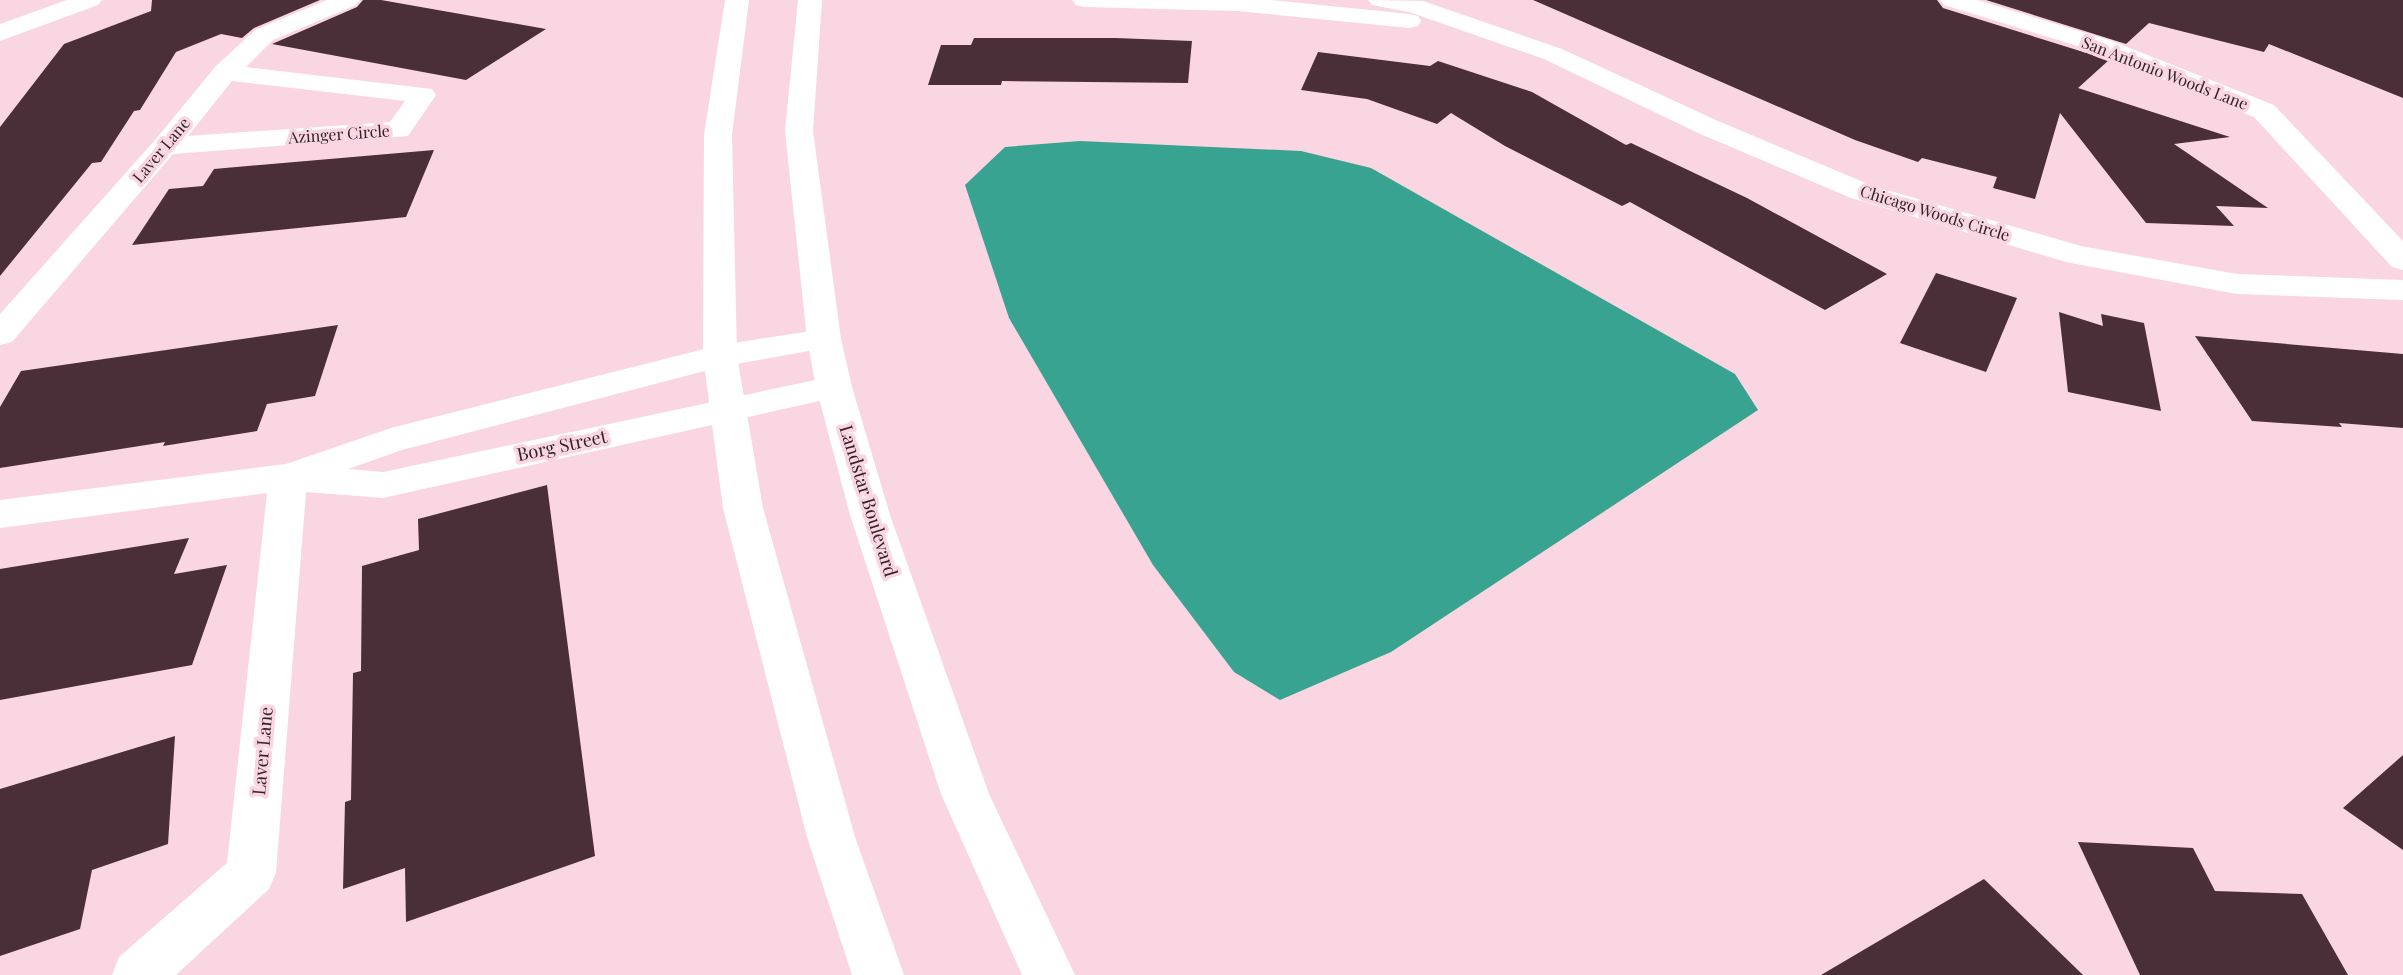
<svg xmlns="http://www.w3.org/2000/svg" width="2403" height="975" viewBox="0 0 2403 975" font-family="'Playfair Display',serif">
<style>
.water{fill:#39a392}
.building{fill:#4a2f38}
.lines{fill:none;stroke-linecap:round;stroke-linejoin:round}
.minor{fill:#fff;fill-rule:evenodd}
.tertiary{fill:#fff;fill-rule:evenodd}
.labels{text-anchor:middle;stroke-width:7;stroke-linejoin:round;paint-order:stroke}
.far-street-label{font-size:16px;fill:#2f2327;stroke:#fad6e2}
.street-label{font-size:18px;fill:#2f2327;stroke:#fad6e2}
</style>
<rect width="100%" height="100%" fill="#fad6e2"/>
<polygon class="water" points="1080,141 1301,151 1371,168 1735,374 1758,410 1391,652 1280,700 1234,672 1153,565 1009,318 965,185 1005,147"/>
<g class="building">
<polygon points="152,0 320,0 254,28 242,38 221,34 176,52 140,110 134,111 101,162 92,163 0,276 0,127 64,44 151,11"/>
<polygon points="363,0 381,0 546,29 466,80 272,44 357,7"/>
<polygon points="1533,0 1937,0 1943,8 2109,60 2078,88 2230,137 2174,144 2268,208 2216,206 2234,226 2146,223 2060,113 2035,199 1993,188 1997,177 1922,158 1918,162 1855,140"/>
<polygon points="1986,0 2403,0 2403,98 2269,44 2264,52 2149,23 2126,44"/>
<polygon points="974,38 1116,38 1192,41 1188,83 1002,81 1001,85 928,85 941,45 971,45"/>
<polygon points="1318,52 1430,66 1438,61 1532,92 1626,145 1631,143 1747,198 1887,274 1825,310 1630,202 1622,206 1505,146 1451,113 1437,124 1367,99 1301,90"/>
<polygon points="434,150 406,217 132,245 169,189 203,186 214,169"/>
<polygon points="1936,273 2017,298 1986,372 1900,343"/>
<polygon points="2059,312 2103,326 2101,314 2144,323 2161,411 2068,392"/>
<polygon points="338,325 315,396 267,404 257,431 163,446 165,442 0,468 0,407 21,371"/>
<polygon points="2195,336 2403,354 2403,428 2339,423 2342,427 2252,421"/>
<polygon points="547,485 595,856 406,922 405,868 343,889 345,802 351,800 353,673 361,671 362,566 419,550 418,519"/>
<polygon points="189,538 174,574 227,565 192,665 0,700 0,569"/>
<polygon points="175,736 168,844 92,870 80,929 0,956 0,789"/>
<polygon points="2403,755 2403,850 2343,808"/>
<polygon points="2078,842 2193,848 2215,891 2302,894 2348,975 2140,975"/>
<polygon points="1984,879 2083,975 1821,975"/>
</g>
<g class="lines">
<g class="minor">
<polygon points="67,0 102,0 98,5 0,41 0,24"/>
<path d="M 327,0 L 360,0 L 356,5 L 273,40 L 246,67 L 432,89 L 436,95 L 408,136 L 173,154 L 12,342 L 0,345 L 0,314 L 155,140 L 216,66 L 255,30 ZM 232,81 L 405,101 L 390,122 L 188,136 Z"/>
<polygon points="1072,0 1271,0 1409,14 1418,16 1421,21 1418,26 1409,28 1238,11 1084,7 1076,5"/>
<polygon points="1368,0 1423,1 1562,49 1718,121 1873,186 2081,246 2237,274 2403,280 2403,300 2237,294 2066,262 1851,198 1698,133 1544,59 1409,12 1372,5"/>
<polygon points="1940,0 1977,0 2112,41 2274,105 2403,241 2403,270 2392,267 2254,117 2094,51 1944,5"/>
<polygon points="824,329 836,332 841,339 836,346 720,367 402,450 348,469 383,472 834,376 847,379 852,387 847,395 383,498 306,492 276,873 269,889 176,975 112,975 119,957 227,863 267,493 0,528 0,500 286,464 391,428 720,345"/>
</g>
<g class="tertiary">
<polygon points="725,0 749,0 732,135 737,356 763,508 855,837 904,975 852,975 807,837 723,508 703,356 704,135"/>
<polygon points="798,0 822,0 813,131 841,339 852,387 890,515 989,794 1075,975 1022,975 941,794 850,515 816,387 807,339 785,131"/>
</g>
</g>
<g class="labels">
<g class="far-street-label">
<text transform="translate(2165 73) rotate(21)" y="6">San Antonio Woods Lane</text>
<text transform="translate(339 134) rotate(-4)" y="6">Azinger Circle</text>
<text transform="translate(161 150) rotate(-50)" y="6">Laver Lane</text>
<text transform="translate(1935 213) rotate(17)" y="6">Chicago Woods Circle</text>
</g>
<g class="street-label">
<text transform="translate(562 446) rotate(-12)" y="6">Borg Street</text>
<text transform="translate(868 501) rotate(73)" y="6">Landstar Boulevard</text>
<text transform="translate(263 751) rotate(-85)" y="6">Laver Lane</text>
</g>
</g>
</svg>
